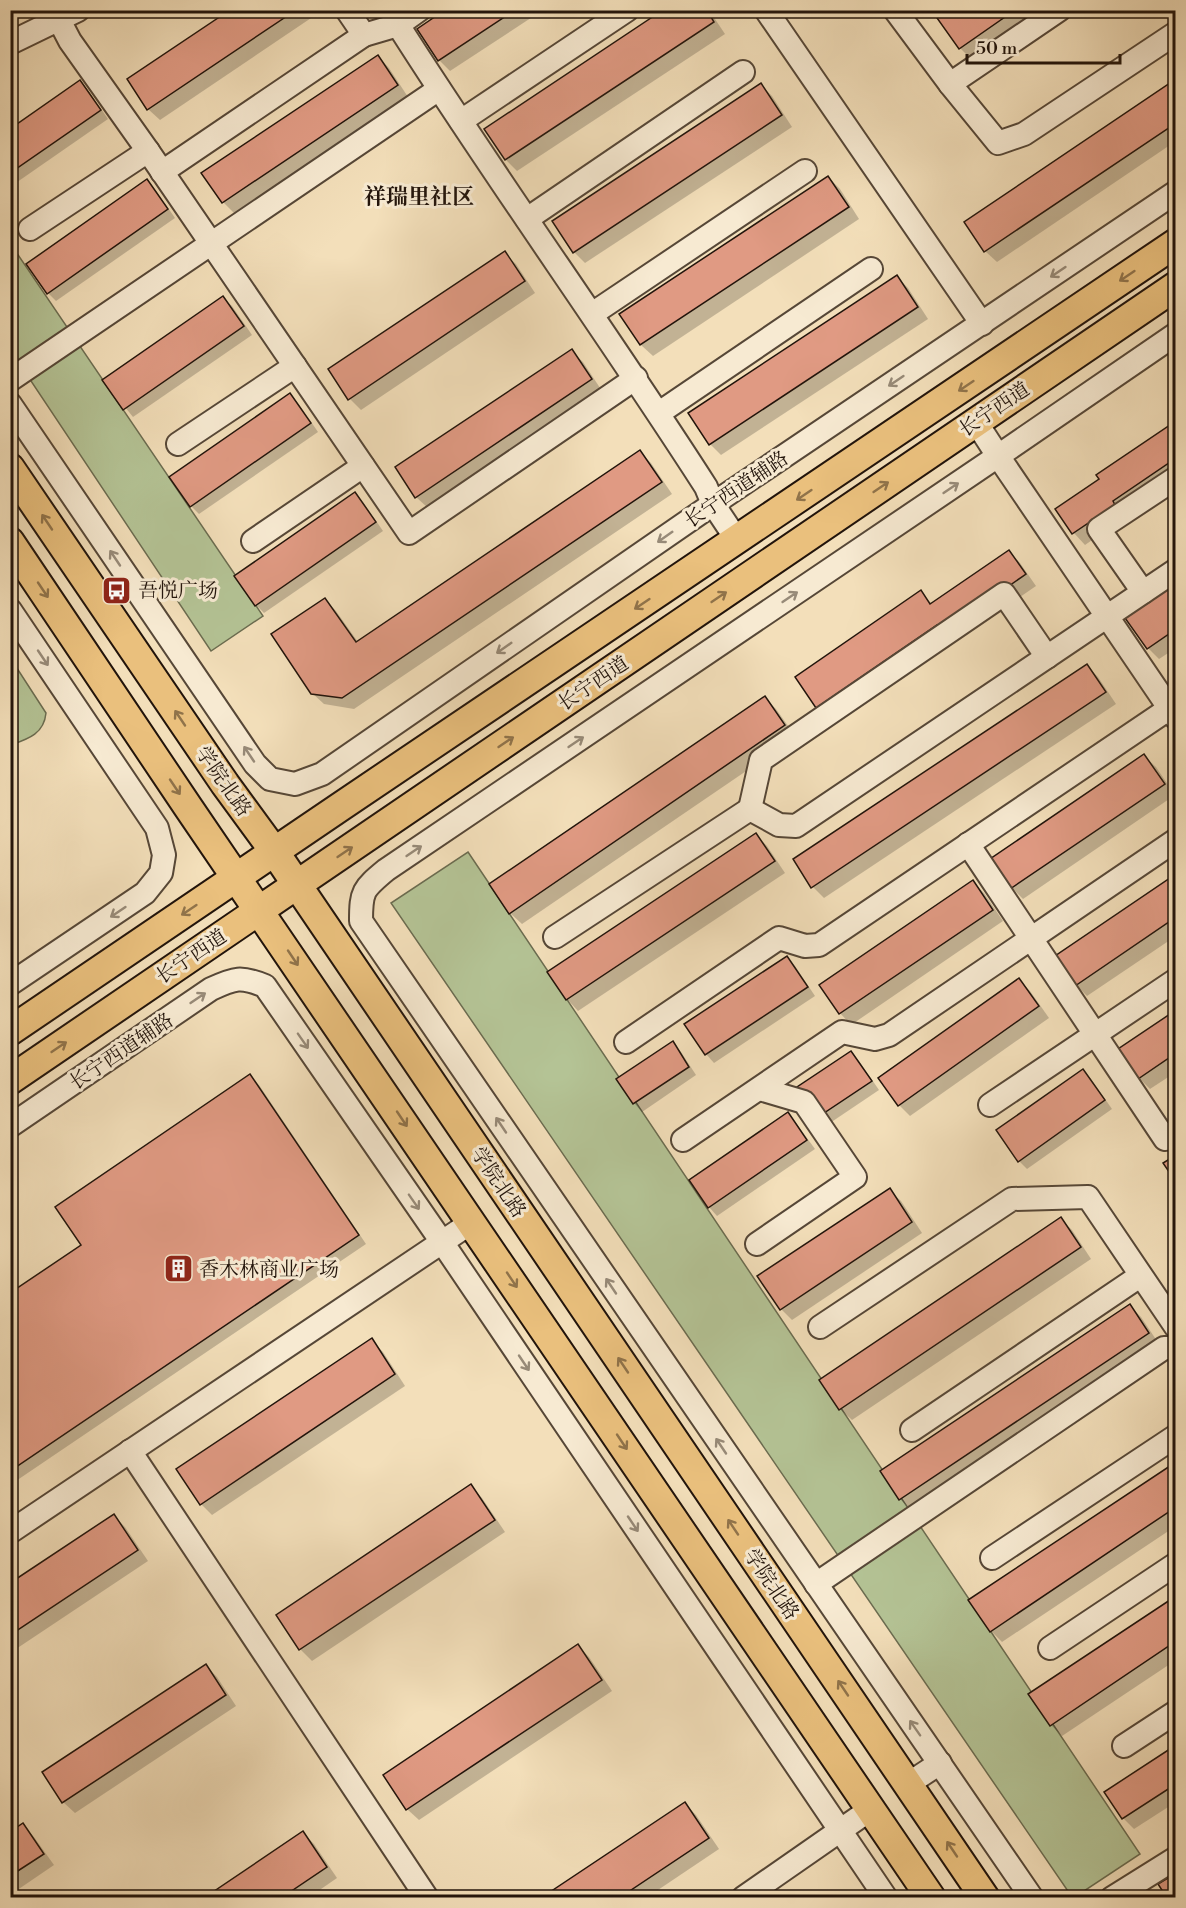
<svg xmlns="http://www.w3.org/2000/svg" width="1186" height="1908" viewBox="0 0 1186 1908" font-family="'Libre Bodoni','Noto Serif SC',serif">
<style>
.green{fill:#b4c395;stroke:#6b6c50;stroke-width:1.5}
.shadow{fill:#0003}
.building{fill:#e09a83;stroke:#22140b;stroke-width:1.5}
.lines{fill:none;stroke-linecap:round;stroke-linejoin:round}
.minor-casing{stroke:#564737;stroke-width:26}
.major-casing{stroke:#22140b;stroke-width:32}
.minor{stroke:#f7ead2;stroke-width:22}
.major{stroke:#eac07d;stroke-width:28}
.oneway{stroke:#978a78}
.oneway2{stroke:#90734a}
.labels{text-anchor:middle;stroke-width:6;stroke-linejoin:round;paint-order:stroke}
.street-label{font-size:20px;fill:#22140b;stroke:#f7ead2}
.poi-label{font-size:20px;fill:#22140b;stroke:#f7ead2;text-anchor:start}
.quarter-label{font-size:22px;font-weight:bold;fill:#22140b;stroke:#f7ead2}
</style>
<rect width="100%" height="100%" fill="#f3dfba"/>
<filter id="stains"><feTurbulence type="fractalNoise" baseFrequency=".00333" numOctaves="4"/><feColorMatrix values="0 0 0 0 .2 0 0 0 0 .09 0 0 0 0 .02 0 0 0 .5 -.17"/></filter>
<radialGradient id="worn" r=".72"><stop offset=".6" stop-color="#630" stop-opacity="0"/><stop offset="1" stop-color="#630" stop-opacity=".3"/></radialGradient>
<g class="green">
<polygon points="10,243 263,616 211,651 11,351"/>
<path d="M 11,659 L 46,713 C 44,734 28,739 11,745 Z"/>
<polygon points="468,852 1140,1854 1075,1897 1072,1897 391,903"/>
</g>
<g class="shadow">
<polygon points="233,10 323,10 160,120 148,109"/>
<polygon points="448,10 543,10 450,71 439,60 419,30"/>
<polygon points="666,10 709,10 725,34 517,171 506,160 486,129"/>
<polygon points="951,10 1042,10 971,59 960,48"/>
<polygon points="378,56 389,68 408,97 234,213 223,202"/>
<polygon points="1176,81 1176,141 997,262 985,251 966,223"/>
<polygon points="80,82 88,90 108,119 10,187 10,130"/>
<polygon points="761,85 772,96 792,127 585,263 574,252"/>
<polygon points="828,177 840,189 859,219 653,356 641,345 621,314"/>
<polygon points="146,181 155,189 175,218 56,301 48,293"/>
<polygon points="504,253 516,264 535,293 361,410 350,399"/>
<polygon points="897,277 908,288 928,319 721,455 710,444"/>
<polygon points="223,298 232,306 252,335 133,417 104,381"/>
<polygon points="571,351 583,362 602,391 428,508 416,497"/>
<polygon points="290,395 298,403 318,432 199,514 191,506"/>
<polygon points="1176,423 1176,477 1125,517 1085,545 1074,533 1057,509 1101,480"/>
<polygon points="640,452 651,463 672,494 354,709 324,704 312,693 325,599 336,611 358,642"/>
<polygon points="355,494 363,502 383,531 264,613 256,605"/>
<polygon points="1009,551 1020,563 1036,586 955,642 949,636 828,718 817,707 921,592 932,604"/>
<polygon points="1176,585 1176,648 1159,659 1148,648"/>
<polygon points="1087,666 1098,677 1116,704 824,898 813,887"/>
<polygon points="765,698 776,709 796,737 522,924 510,913"/>
<polygon points="1144,756 1156,767 1175,795 1023,899 1012,888"/>
<polygon points="756,835 767,846 785,873 578,1011 567,999 549,973"/>
<polygon points="1176,876 1176,936 1087,996 1076,985"/>
<polygon points="973,882 984,893 1003,921 851,1025 840,1013 821,985"/>
<polygon points="787,958 795,966 815,996 714,1063 706,1054"/>
<polygon points="1019,980 1030,991 1049,1018 910,1116 899,1105"/>
<polygon points="1176,1012 1176,1072 1150,1089 1139,1078"/>
<polygon points="672,1043 681,1052 696,1075 642,1112 634,1103"/>
<polygon points="851,1052 859,1061 879,1090 827,1125 819,1116"/>
<polygon points="1083,1071 1091,1079 1112,1109 1027,1169 1019,1161"/>
<polygon points="250,1076 259,1085 366,1244 10,1485 10,1295 83,1245"/>
<polygon points="788,1114 796,1123 815,1149 717,1216 709,1207 691,1180"/>
<polygon points="889,1190 901,1201 922,1233 792,1320 781,1309"/>
<polygon points="1061,1219 1072,1230 1091,1259 852,1420 840,1409 821,1381"/>
<polygon points="1130,1306 1141,1317 1159,1344 912,1511 900,1499 882,1472"/>
<polygon points="371,1340 383,1352 405,1386 212,1515 201,1504"/>
<polygon points="1176,1464 1176,1526 1002,1642 991,1631"/>
<polygon points="471,1486 482,1498 505,1532 312,1661 300,1649 278,1616"/>
<polygon points="114,1516 125,1527 148,1561 10,1653 10,1585"/>
<polygon points="1176,1598 1176,1660 1062,1736 1051,1725"/>
<polygon points="578,1646 589,1657 612,1691 419,1820 407,1809"/>
<polygon points="206,1666 217,1677 236,1706 75,1813 63,1802"/>
<polygon points="1176,1747 1176,1802 1134,1829 1123,1818"/>
<polygon points="685,1804 696,1815 719,1849 646,1898 544,1898"/>
<polygon points="23,1825 34,1837 54,1865 10,1895 10,1834"/>
<polygon points="303,1833 314,1844 337,1878 308,1898 207,1898"/>
</g>
<g class="building">
<polygon points="230,10 296,10 147,110 127,79"/>
<polygon points="445,10 515,10 438,61 417,29"/>
<polygon points="663,10 707,10 714,22 505,160 484,129"/>
<polygon points="948,10 1015,10 959,49 937,18"/>
<polygon points="378,55 398,85 222,203 201,173"/>
<polygon points="1176,79 1176,123 984,252 964,222"/>
<polygon points="80,80 101,110 10,173 10,129"/>
<polygon points="761,83 782,115 573,253 552,221"/>
<polygon points="828,176 849,207 640,345 619,314"/>
<polygon points="147,179 168,209 47,294 26,264"/>
<polygon points="505,251 525,281 348,400 328,369"/>
<polygon points="897,275 918,307 709,445 688,413"/>
<polygon points="223,296 244,326 123,410 102,380"/>
<polygon points="572,349 592,379 415,498 395,467"/>
<polygon points="290,393 311,423 190,507 169,477"/>
<polygon points="1176,421 1176,458 1113,501 1115,505 1072,534 1055,509 1099,479 1096,475"/>
<polygon points="640,450 662,482 342,698 311,694 271,634 325,598 356,642"/>
<polygon points="355,492 376,522 255,606 234,576"/>
<polygon points="1009,550 1026,574 943,632 937,625 816,708 795,677 921,590 930,604"/>
<polygon points="1176,584 1176,629 1147,649 1125,618"/>
<polygon points="1087,664 1106,692 811,888 793,859"/>
<polygon points="765,696 785,725 509,914 489,884"/>
<polygon points="1144,754 1165,784 1010,889 990,859"/>
<polygon points="756,833 775,861 566,1000 547,972"/>
<polygon points="1176,874 1176,917 1075,986 1055,956"/>
<polygon points="973,880 993,910 839,1014 819,985"/>
<polygon points="787,956 808,987 705,1055 684,1024"/>
<polygon points="1019,978 1039,1006 898,1106 878,1078"/>
<polygon points="1176,1010 1176,1053 1138,1079 1118,1049"/>
<polygon points="673,1041 689,1067 633,1104 616,1079"/>
<polygon points="851,1051 872,1081 818,1117 797,1087"/>
<polygon points="1083,1069 1105,1100 1018,1162 996,1130"/>
<polygon points="250,1074 359,1235 10,1471 10,1293 81,1245 55,1207"/>
<polygon points="788,1112 807,1140 708,1208 689,1180"/>
<polygon points="1176,1155 1176,1182 1163,1163"/>
<polygon points="890,1188 912,1222 780,1310 757,1276"/>
<polygon points="1061,1217 1081,1247 839,1410 819,1380"/>
<polygon points="1130,1304 1149,1333 899,1500 880,1471"/>
<polygon points="372,1338 395,1374 200,1505 176,1469"/>
<polygon points="1176,1462 1176,1507 990,1632 968,1600"/>
<polygon points="471,1484 495,1520 299,1650 276,1615"/>
<polygon points="114,1514 138,1550 10,1635 10,1583"/>
<polygon points="1176,1596 1176,1641 1050,1726 1028,1694"/>
<polygon points="578,1644 602,1680 406,1810 383,1775"/>
<polygon points="206,1664 226,1695 62,1803 42,1772"/>
<polygon points="1176,1745 1176,1784 1122,1819 1104,1792"/>
<polygon points="685,1802 709,1838 619,1898 541,1898"/>
<polygon points="23,1823 44,1854 10,1876 10,1832"/>
<polygon points="303,1831 327,1867 281,1898 204,1898"/>
<polygon points="1176,1873 1176,1898 1167,1898 1158,1884"/>
</g>
<g class="lines">
<defs>
<g id="minor">
<polyline points="347,10 364,35 398,25 419,10"/>
<polyline points="766,10 982,324"/>
<polyline points="895,10 950,84 998,143 1024,134 1176,33"/>
<polyline points="59,20 70,41 148,151 409,533 636,378"/>
<path d="M 398,25 C 497,181 606,331 706,487 L 713,504 L 737,540"/>
<polyline points="10,43 78,10"/>
<polyline points="950,84 1059,10"/>
<polyline points="461,121 627,10"/>
<polyline points="162,172 364,35"/>
<polyline points="527,219 743,72"/>
<polyline points="30,229 148,151"/>
<polyline points="592,314 805,171"/>
<polyline points="10,380 439,89"/>
<polyline points="10,404 255,764 270,779 295,784 322,774 713,504 1176,192"/>
<polyline points="659,413 871,269"/>
<polyline points="976,422 998,456 1176,718"/>
<polyline points="178,444 295,366"/>
<polyline points="253,541 363,466"/>
<polyline points="1143,592 1099,529 1176,478"/>
<polyline points="10,610 157,828 164,855 161,873 145,893 10,984"/>
<polyline points="750,809 761,760 1004,594 1047,657"/>
<polyline points="968,844 1165,1139 1176,1131"/>
<polyline points="555,937 750,809 779,825 796,826 1176,570"/>
<polyline points="626,1042 779,938 805,946 819,945 1176,704"/>
<polyline points="990,1105 1176,980"/>
<path d="M 10,1126 L 211,989 C 235,978 241,976 265,986 L 442,1242 L 886,1898"/>
<polyline points="683,1140 842,1032 875,1039 889,1035 1176,840"/>
<polyline points="757,1244 855,1177 804,1102 760,1089"/>
<polyline points="820,1327 1012,1199 1088,1197 1176,1327"/>
<polyline points="912,1430 1140,1276"/>
<polyline points="130,1451 427,1898"/>
<polyline points="10,1532 472,1222"/>
<polyline points="992,1558 1176,1436"/>
<polyline points="816,1584 1164,1348 1176,1348"/>
<polyline points="1050,1648 1176,1564"/>
<polyline points="1124,1746 1176,1712"/>
<polyline points="908,1784 940,1763"/>
<polyline points="743,1898 871,1809"/>
<path d="M 1032,1898 L 361,921 C 361,891 363,889 386,870 L 998,456 L 1176,334"/>
<polyline points="1112,1898 1176,1858"/>
</g>
<g id="major">
<polyline points="10,468 225,784 274,851 985,1898"/>
<polyline points="10,542 188,807 931,1898"/>
<polyline points="10,1031 343,805 1176,243"/>
<polyline points="10,1080 1176,286"/>
</g>
</defs>
<use href="#minor" class="minor-casing"/>
<use href="#major" class="major-casing"/>
<use href="#minor" class="minor"/>
<use href="#major" class="major"/>
</g>
<defs><path id="oneway-shaft" d="M-6 0H5M1.5-3L5.5 0L1.5 3" fill="none" stroke-width="1.6" stroke-linecap="round" stroke-linejoin="round" transform="scale(1.5)"/></defs>
<g class="oneway">
<use href="#oneway-shaft" transform="translate(1058 272) rotate(146)"/>
<use href="#oneway-shaft" transform="translate(896 381) rotate(146)"/>
<use href="#oneway-shaft" transform="translate(951 488) rotate(-34)"/>
<use href="#oneway-shaft" transform="translate(665 537) rotate(145)"/>
<use href="#oneway-shaft" transform="translate(115 558) rotate(-124)"/>
<use href="#oneway-shaft" transform="translate(790 597) rotate(-34)"/>
<use href="#oneway-shaft" transform="translate(504 648) rotate(145)"/>
<use href="#oneway-shaft" transform="translate(43 658) rotate(56)"/>
<use href="#oneway-shaft" transform="translate(576 742) rotate(-34)"/>
<use href="#oneway-shaft" transform="translate(249 754) rotate(-124)"/>
<use href="#oneway-shaft" transform="translate(414 851) rotate(-34)"/>
<use href="#oneway-shaft" transform="translate(118 912) rotate(146)"/>
<use href="#oneway-shaft" transform="translate(198 998) rotate(-34)"/>
<use href="#oneway-shaft" transform="translate(303 1041) rotate(55)"/>
<use href="#oneway-shaft" transform="translate(501 1125) rotate(-124)"/>
<use href="#oneway-shaft" transform="translate(414 1202) rotate(55)"/>
<use href="#oneway-shaft" transform="translate(611 1286) rotate(-124)"/>
<use href="#oneway-shaft" transform="translate(524 1363) rotate(56)"/>
<use href="#oneway-shaft" transform="translate(721 1446) rotate(-124)"/>
<use href="#oneway-shaft" transform="translate(633 1524) rotate(56)"/>
<use href="#oneway-shaft" transform="translate(915 1728) rotate(-125)"/>
</g>
<g class="oneway2">
<use href="#oneway-shaft" transform="translate(1127 276) rotate(146)"/>
<use href="#oneway-shaft" transform="translate(966 386) rotate(146)"/>
<use href="#oneway-shaft" transform="translate(881 487) rotate(-34)"/>
<use href="#oneway-shaft" transform="translate(804 495) rotate(146)"/>
<use href="#oneway-shaft" transform="translate(47 522) rotate(-124)"/>
<use href="#oneway-shaft" transform="translate(43 590) rotate(56)"/>
<use href="#oneway-shaft" transform="translate(719 597) rotate(-34)"/>
<use href="#oneway-shaft" transform="translate(642 604) rotate(146)"/>
<use href="#oneway-shaft" transform="translate(180 718) rotate(-124)"/>
<use href="#oneway-shaft" transform="translate(506 742) rotate(-34)"/>
<use href="#oneway-shaft" transform="translate(175 787) rotate(56)"/>
<use href="#oneway-shaft" transform="translate(345 852) rotate(-34)"/>
<use href="#oneway-shaft" transform="translate(189 910) rotate(146)"/>
<use href="#oneway-shaft" transform="translate(293 958) rotate(56)"/>
<use href="#oneway-shaft" transform="translate(59 1047) rotate(-34)"/>
<use href="#oneway-shaft" transform="translate(402 1119) rotate(56)"/>
<use href="#oneway-shaft" transform="translate(512 1280) rotate(56)"/>
<use href="#oneway-shaft" transform="translate(623 1365) rotate(-124)"/>
<use href="#oneway-shaft" transform="translate(622 1442) rotate(56)"/>
<use href="#oneway-shaft" transform="translate(733 1527) rotate(-124)"/>
<use href="#oneway-shaft" transform="translate(843 1688) rotate(-124)"/>
<use href="#oneway-shaft" transform="translate(952 1849) rotate(-124)"/>
</g>
<defs>
<symbol id="bus-square" viewBox="-11 -11 22 22"><rect x="-9" y="-9" width="18" height="18" rx="4" fill="#8f2418" stroke="#f7ead2"/><path d="M-5-6H5V4H4V6H2V4H-2V6H-4V4H-5ZM-3.5-4V0h7V-4ZM-3.5 1.2v1.5H-2V1.2ZM2 1.2v1.5H3.5V1.2Z" fill="#fff"/></symbol>
<symbol id="building-square" viewBox="-11 -11 22 22"><rect x="-9" y="-9" width="18" height="18" rx="4" fill="#8f2418" stroke="#f7ead2"/><path d="M-4-6H4V6H1V3H-1V6H-4ZM-2.5-4.3h1.7v1.8h-1.7ZM.8-4.3h1.7v1.8H.8ZM-2.5-1h1.7V.8h-1.7ZM.8-1h1.7V.8H.8Z" fill="#fff"/></symbol>
</defs>
<g fill-rule="evenodd">
<use href="#bus-square" x="100" y="574" width="33" height="33"/>
<use href="#building-square" x="162" y="1252" width="33" height="33"/>
</g>
<g class="labels">
<g class="street-label">
<text transform="translate(994 409) rotate(-34)" y="7">长宁西道</text>
<text transform="translate(736 489) rotate(-34)" y="7">长宁西道辅路</text>
<text transform="translate(593 683) rotate(-34)" y="7">长宁西道</text>
<text transform="translate(224 781) rotate(55)" y="7">学院北路</text>
<text transform="translate(191 956) rotate(-34)" y="7">长宁西道</text>
<text transform="translate(121 1051) rotate(-34)" y="7">长宁西道辅路</text>
<text transform="translate(499 1182) rotate(56)" y="7">学院北路</text>
<text transform="translate(772 1584) rotate(56)" y="7">学院北路</text>
</g>
<g class="poi-label">
<text x="138" y="597">吾悦广场</text>
<text x="199" y="1276">香木林商业广场</text>
</g>
<g class="quarter-label">
<text x="419" y="204">祥瑞里社区</text>
</g>
</g>
<rect width="1186" height="1908" fill="none" stroke="#f3dfba" stroke-width="36"/>
<rect x="12" y="12" width="1162" height="1884" fill="none" stroke="#22140b" stroke-width="3"/>
<rect x="18" y="18" width="1150" height="1872" fill="none" stroke="#22140b" stroke-width="1.5"/>
<path d="M967 54v9h153v-9" fill="none" stroke="#22140b" stroke-width="3"/>
<text x="976" y="54" font-size="18" fill="#22140b" stroke="#f7ead2" stroke-width="4.5" paint-order="stroke">50 m</text>
<rect width="100%" height="100%" filter="url(#stains)"/>
<rect width="100%" height="100%" fill="url(#worn)"/>
</svg>
